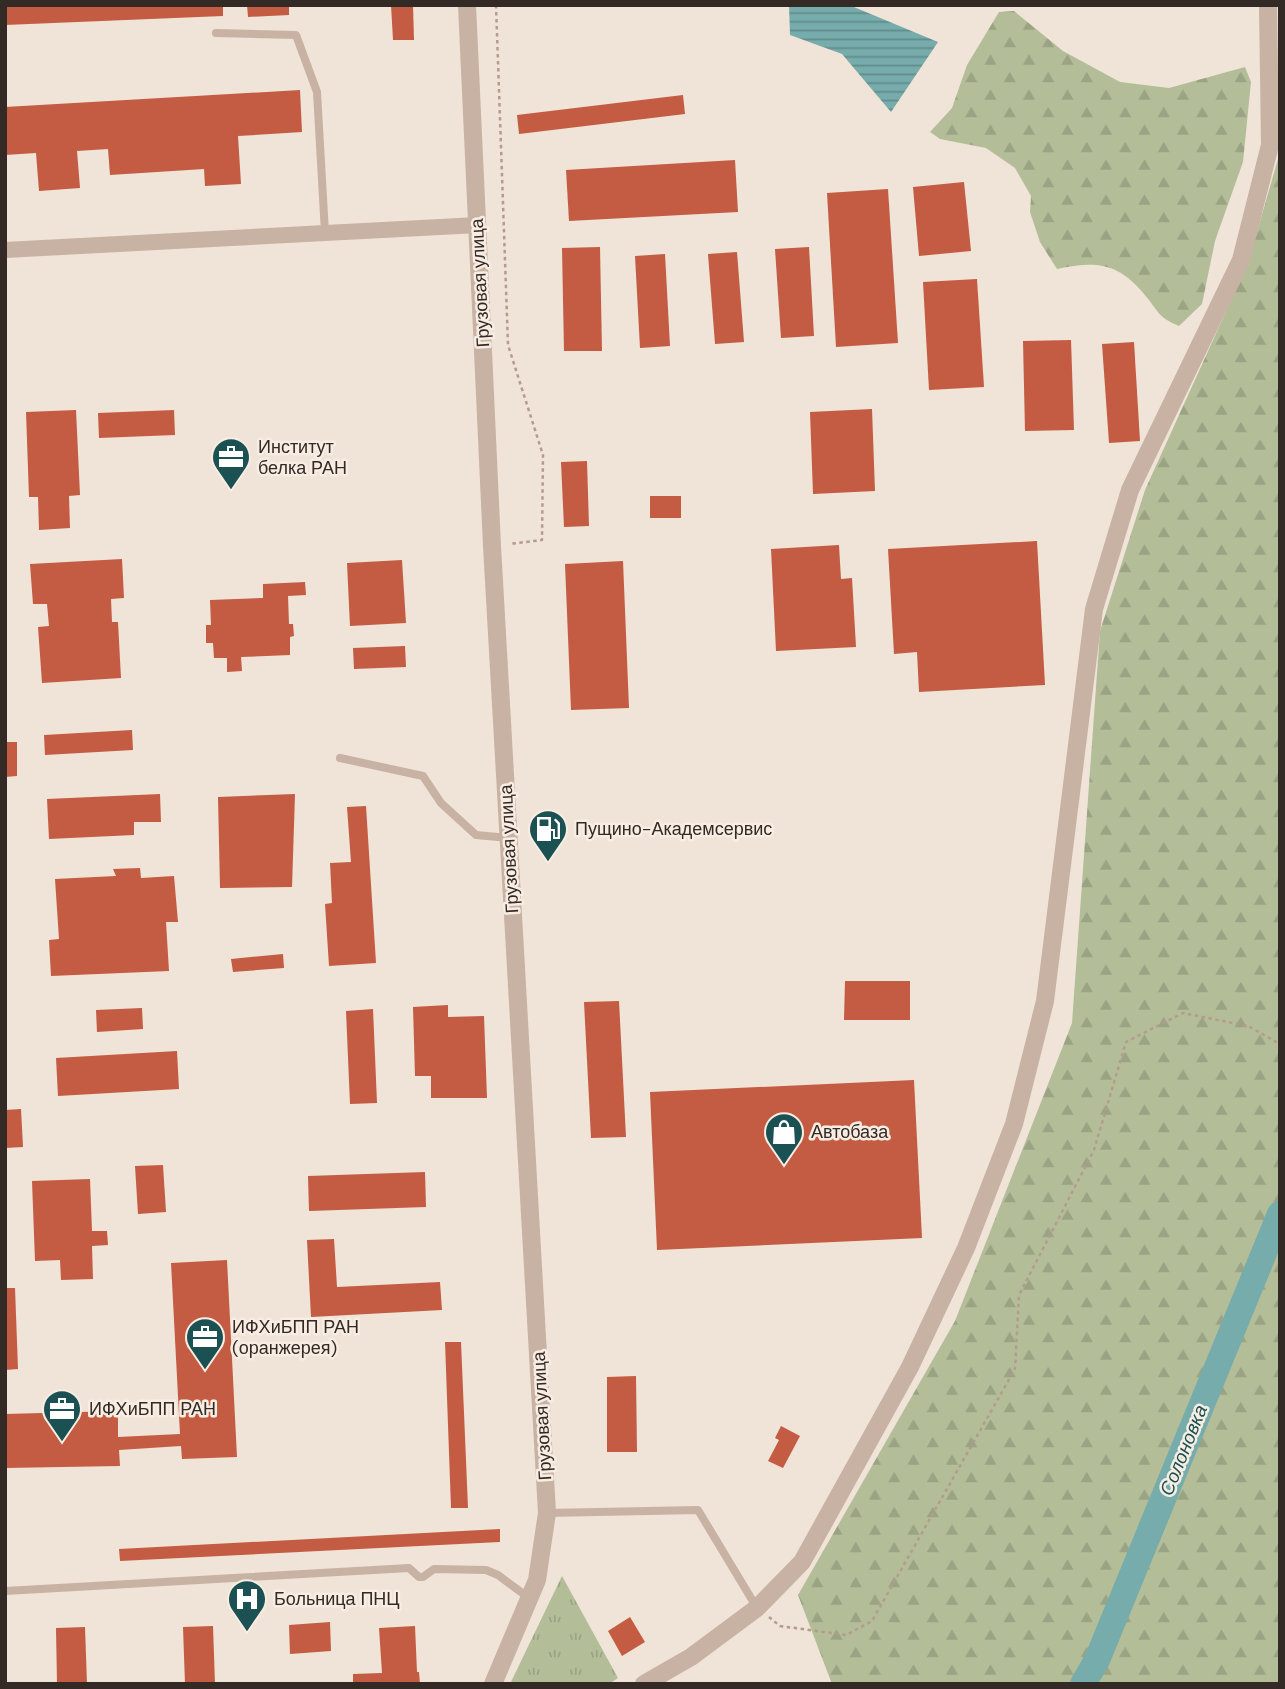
<svg xmlns="http://www.w3.org/2000/svg" width="1285" height="1689" viewBox="0 0 1285 1689" font-family="'DM Sans',sans-serif">
<style>
.grass{fill:url(#grass-tufts)}
.forest{fill:url(#forest-firs)}
.water{fill:url(#water-rules)}
.lines{fill:none;stroke-linecap:round;stroke-linejoin:round}
.river{stroke:#77acac;stroke-width:26}
.building{fill:#c35c42}
.path{stroke:#b39c8e;stroke-width:2.5;stroke-dasharray:3.5 3.5;stroke-linecap:butt}
.service{stroke:#c7b2a4;stroke-width:8}
.minor{stroke:#c7b2a4;stroke-width:16}
.tertiary{stroke:#c7b2a4;stroke-width:18}
.labels{text-anchor:middle;stroke-width:5;stroke-linejoin:round;paint-order:stroke}
.street-label{font-size:18px;fill:#332925;stroke:#f8ede3}
.poi-label{font-size:18px;fill:#332925;stroke:#f8ede3;text-anchor:start}
.water-label{font-size:19px;font-style:italic;fill:#1c5153;stroke:#f8ede3}
</style>
<defs>
<pattern id="grass-tufts" width="24" height="20" patternUnits="userSpaceOnUse" patternTransform="scale(1.75)"><rect width="24" height="20" fill="#b3be98"/><path d="M3 7l-1-3M5 7V3M7 7l1-3M15 17l-1-3M17 17v-4M19 17l1-3" fill="none" stroke="#9aa383"/></pattern>
<pattern id="forest-firs" width="22" height="20" patternUnits="userSpaceOnUse" patternTransform="scale(1.75)"><rect width="22" height="20" fill="#b3be98"/><path d="M5 1l3.5 6h-7zM16 11l3.5 6h-7z" fill="#9aa383"/></pattern>
<pattern id="water-rules" width="6" height="5" patternUnits="userSpaceOnUse" patternTransform="scale(1.75)"><rect width="6" height="5" fill="#77acac"/><path d="M0 2.5h6" fill="none" stroke="#628c8c"/></pattern>
</defs>
<rect width="100%" height="100%" fill="#f0e3d7"/>
<polygon class="grass" points="562,1576 618,1678 609,1684 510,1684"/>
<g class="forest">
<path d="M 1014,11 L 1063,51 L 1120,82 L 1169,88 L 1245,67 L 1251,82 L 1243,162 L 1215,241 L 1202,304 L 1179,326 C 1157,317 1158,310 1144,294 C 1118,262 1094,261 1057,269 L 1040,242 L 1030,212 L 1031,196 L 1015,168 L 986,148 L 940,139 L 930,132 L 952,108 L 967,65 L 999,12 Z"/>
<polygon points="1280,152 1280,1684 832,1684 798,1595 955,1321 1072,1023 1100,631 1145,490 1248,263"/>
</g>
<polygon class="water" points="789,5 849,5 938,42 891,112 842,54 790,35"/>
<g class="lines">
<polyline class="river" points="1083,1684 1097,1660 1280,1214"/>
</g>
<g class="building">
<polygon points="5,5 223,5 223,16 5,25"/>
<polygon points="247,5 289,5 289,15 248,17"/>
<polygon points="391,5 413,5 414,40 393,40"/>
<polygon points="300,90 302,132 238,136 241,184 205,186 204,169 110,175 108,149 77,151 80,188 39,191 36,153 5,155 5,107"/>
<polygon points="683,95 685,114 519,134 517,115"/>
<polygon points="735,160 738,212 569,221 566,170"/>
<polygon points="964,182 971,251 919,256 913,187"/>
<polygon points="888,189 898,343 836,347 827,193"/>
<polygon points="600,247 602,351 564,351 562,248"/>
<polygon points="809,247 814,336 781,338 775,249"/>
<polygon points="737,252 744,342 715,344 708,254"/>
<polygon points="665,254 670,346 640,348 635,256"/>
<polygon points="977,279 984,387 929,390 923,282"/>
<polygon points="1071,340 1074,430 1025,431 1023,341"/>
<polygon points="1134,342 1140,441 1109,443 1102,344"/>
<polygon points="872,409 875,491 813,494 810,412"/>
<polygon points="76,410 80,495 69,496 70,528 39,530 38,497 29,497 26,412"/>
<polygon points="174,410 175,435 99,438 98,413"/>
<polygon points="587,461 589,526 564,527 561,462"/>
<rect x="650" y="496" width="31" height="22"/>
<polygon points="1037,541 1045,685 919,692 917,652 894,654 888,549"/>
<polygon points="839,545 841,579 852,578 856,647 776,651 771,549"/>
<polygon points="122,559 124,598 111,599 112,622 118,622 121,678 42,683 38,627 49,626 47,604 33,604 30,564"/>
<polygon points="402,560 406,623 350,626 347,563"/>
<polygon points="623,561 629,708 571,710 565,564"/>
<polygon points="305,582 306,595 288,596 289,624 293,624 294,636 290,637 290,655 241,657 242,671 227,672 227,658 214,658 213,643 206,643 206,625 211,625 210,600 263,598 263,584"/>
<polygon points="405,646 406,667 354,669 353,648"/>
<polygon points="132,730 133,750 45,755 44,735"/>
<polygon points="5,742 17,742 17,776 5,777"/>
<polygon points="160,794 161,822 134,822 134,835 49,839 47,799"/>
<polygon points="295,794 292,887 220,888 218,797"/>
<polygon points="366,806 376,963 329,966 325,904 332,903 330,863 351,862 347,807"/>
<polygon points="140,868 141,878 174,876 178,922 166,922 169,971 51,976 49,940 59,939 55,879 116,876 113,869"/>
<polygon points="283,954 284,968 233,972 231,959"/>
<polygon points="845,981 910,981 910,1020 844,1020"/>
<polygon points="619,1001 626,1137 591,1138 584,1002"/>
<polygon points="448,1005 448,1017 484,1016 487,1098 431,1098 431,1076 415,1076 413,1007"/>
<polygon points="142,1008 143,1029 97,1032 96,1010"/>
<polygon points="373,1009 377,1103 350,1104 346,1011"/>
<polygon points="177,1051 179,1089 58,1096 56,1058"/>
<polygon points="914,1080 922,1238 657,1250 650,1092"/>
<polygon points="21,1109 23,1147 5,1148 5,1110"/>
<polygon points="163,1165 166,1212 138,1214 135,1166"/>
<polygon points="425,1172 426,1207 309,1211 308,1176"/>
<polygon points="90,1179 92,1231 107,1231 108,1245 92,1246 93,1279 61,1280 60,1260 35,1261 32,1181"/>
<polygon points="334,1239 337,1287 440,1282 442,1310 311,1317 307,1240"/>
<polygon points="227,1260 237,1457 182,1459 181,1446 119,1450 120,1466 5,1468 5,1414 118,1411 118,1437 180,1434 171,1263"/>
<polygon points="5,1288 15,1288 18,1369 5,1370"/>
<polygon points="445,1342 461,1342 468,1508 451,1508"/>
<polygon points="636,1376 637,1452 607,1452 607,1377"/>
<polygon points="781,1426 800,1436 783,1468 768,1461 779,1440 775,1438"/>
<polygon points="500,1529 500,1542 120,1561 119,1549"/>
<polygon points="630,1617 645,1642 622,1656 608,1631"/>
<polygon points="330,1622 331,1651 290,1654 289,1625"/>
<polygon points="213,1626 215,1684 185,1684 183,1627"/>
<polygon points="415,1626 417,1672 419,1672 420,1684 353,1684 353,1674 382,1673 379,1628"/>
<polygon points="85,1627 87,1684 57,1684 56,1628"/>
</g>
<g class="lines">
<g class="path">
<polyline points="496,5 508,345 543,455 542,540 509,544"/>
<polyline points="769,1617 780,1626 846,1635 872,1621 1015,1369 1019,1295 1094,1150 1126,1042 1183,1013 1248,1026 1280,1044"/>
</g>
<g class="service">
<polyline points="216,33 296,35 317,92 325,233"/>
<polyline points="340,758 423,776 441,803 476,835 509,838"/>
<polyline points="547,1513 698,1510 757,1608"/>
<polyline points="5,1591 409,1568 419,1577 423,1577 434,1569 486,1570 498,1575 529,1598"/>
</g>
<polyline class="minor" points="5,250 478,225"/>
<g class="tertiary">
<polyline points="467,5 492,546 547,1513 537,1580 493,1684"/>
<polyline points="644,1684 691,1657 757,1608 802,1562 910,1367 966,1248 1014,1124 1045,1001 1094,609 1130,490 1241,260 1270,145 1268,5"/>
</g>
</g>
<defs>
<symbol id="office-pin" viewBox="-11 -11 22 30"><path d="M0 17L-7.5 6A9.5 9.5 0 1 1 7.5 6Z" fill="#1c5153" stroke="#f8ede3"/><path d="M-6-3h4V-5.5h4V-3h4V5H-6ZM-1-4.5V-3h2v-1.5ZM-6 0V1H6V0Z" fill="#fff"/></symbol>
<symbol id="fuel-pin" viewBox="-11 -11 22 30"><path d="M0 17L-7.5 6A9.5 9.5 0 1 1 7.5 6Z" fill="#1c5153" stroke="#f8ede3"/><path d="M-5.5-6h7V0h2V4h1.3V-2.5L3-4.5l.8-.8L6-3V5H2.5V1h-1V6h-7ZM-4.2-4.7v3.2H.2V-4.7Z" fill="#fff"/></symbol>
<symbol id="shop-pin" viewBox="-11 -11 22 30"><path d="M0 17L-7.5 6A9.5 9.5 0 1 1 7.5 6Z" fill="#1c5153" stroke="#f8ede3"/><path d="M-5-2.5h2.3a2.7 3.5 0 0 1 5.4 0H5L5.5 6h-11ZM-1.5-2.5h3a1.5 2.3 0 0 0-3 0Z" fill="#fff"/></symbol>
<symbol id="hospital-pin" viewBox="-11 -11 22 30"><path d="M0 17L-7.5 6A9.5 9.5 0 1 1 7.5 6Z" fill="#1c5153" stroke="#f8ede3"/><path d="M-5-5h3v3.5h4V-5h3V5h-3V1.5h-4V5h-3Z" fill="#fff"/></symbol>
</defs>
<g fill-rule="evenodd">
<use href="#office-pin" x="209" y="435" width="44" height="60"/>
<use href="#fuel-pin" x="526" y="807" width="44" height="60"/>
<use href="#shop-pin" x="762" y="1110" width="44" height="60"/>
<use href="#office-pin" x="183" y="1315" width="44" height="60"/>
<use href="#office-pin" x="40" y="1387" width="44" height="60"/>
<use href="#hospital-pin" x="225" y="1577" width="44" height="60"/>
</g>
<g class="labels">
<g class="street-label">
<text transform="translate(480 283) rotate(-93)" y="6">Грузовая улица</text>
<text transform="translate(509 849) rotate(-93)" y="6">Грузовая улица</text>
<text transform="translate(542 1416) rotate(-93)" y="6">Грузовая улица</text>
</g>
<g class="poi-label">
<text x="258" y="453">Институт<tspan x="258" dy="21">белка РАН</tspan></text>
<text x="575" y="835">Пущино-Академсервис</text>
<text x="811" y="1138">Автобаза</text>
<text x="232" y="1333">ИФХиБПП РАН<tspan x="232" dy="21">(оранжерея)</tspan></text>
<text x="89" y="1415">ИФХиБПП РАН</text>
<text x="274" y="1605">Больница ПНЦ</text>
</g>
<g class="water-label">
<text transform="translate(1183 1450) rotate(-68)" y="7">Солоновка</text>
</g>
</g>
<rect width="1285" height="1689" fill="none" stroke="#332925" stroke-width="14"/>
</svg>
